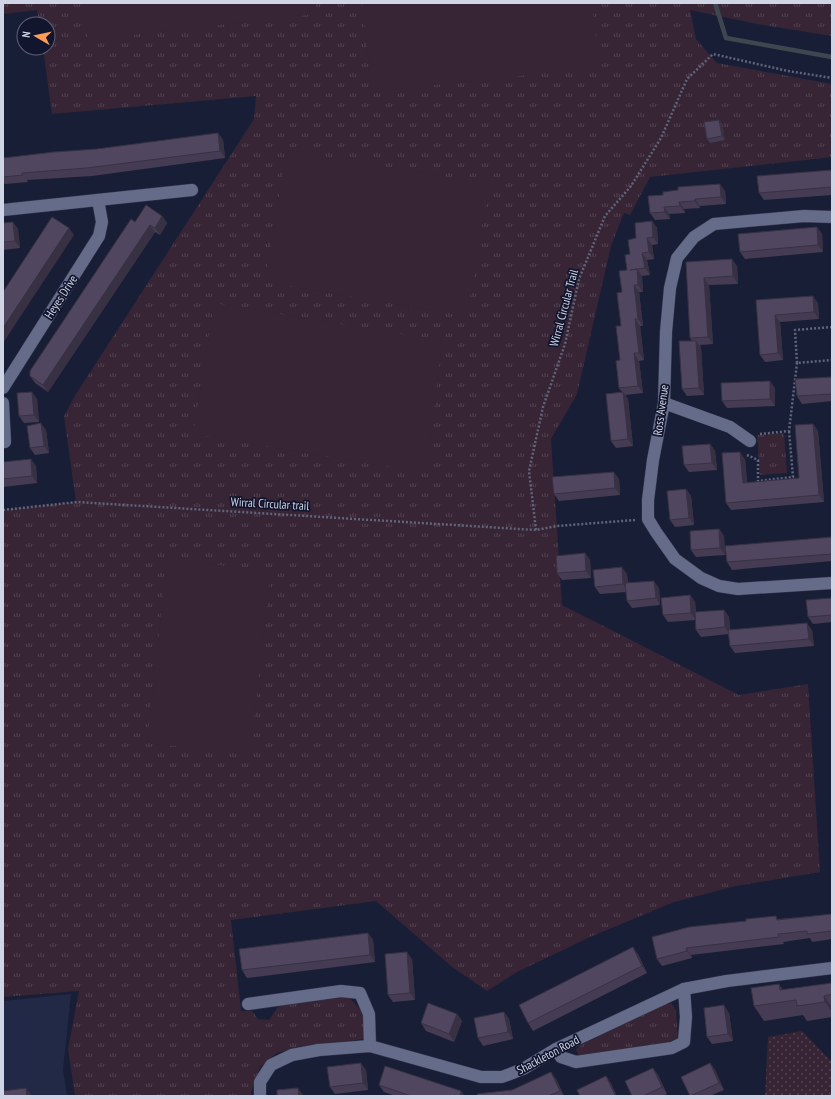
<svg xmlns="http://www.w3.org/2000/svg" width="835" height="1099" viewBox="0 0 835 1099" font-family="'PT Sans Narrow',sans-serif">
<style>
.built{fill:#222946}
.grass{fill:url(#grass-tufts)}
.garden{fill:url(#garden-dots)}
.pitch{fill:#372435}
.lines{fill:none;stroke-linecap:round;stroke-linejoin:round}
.stream{stroke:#3e4750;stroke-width:4.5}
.minor-casing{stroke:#36384e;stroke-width:13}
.path{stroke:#60657b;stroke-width:2.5;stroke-dasharray:2 2;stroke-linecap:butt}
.minor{stroke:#656c8a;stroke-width:12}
.wall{fill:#453c53}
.shaded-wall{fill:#383143}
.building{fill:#504660;stroke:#383143}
.labels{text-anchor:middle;stroke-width:3.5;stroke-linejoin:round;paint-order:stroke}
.street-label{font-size:12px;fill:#d0d5e6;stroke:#11152d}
</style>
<defs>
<pattern id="grass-tufts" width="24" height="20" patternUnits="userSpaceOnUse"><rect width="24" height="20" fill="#372435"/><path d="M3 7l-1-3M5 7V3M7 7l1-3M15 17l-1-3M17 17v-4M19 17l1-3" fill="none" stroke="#534352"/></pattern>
<pattern id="garden-dots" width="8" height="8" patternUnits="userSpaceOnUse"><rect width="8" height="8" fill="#372435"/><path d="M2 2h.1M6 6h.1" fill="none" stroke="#534352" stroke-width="1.8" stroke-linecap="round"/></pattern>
</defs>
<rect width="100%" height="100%" fill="#191e37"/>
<polygon class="built" points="71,994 63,1070 67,1096 3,1096 3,1001"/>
<g class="grass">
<polygon points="3,3 832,3 832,36 757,24 690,10 696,39 717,63 832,84 832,157 650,177 630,215 624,213 611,246 577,394 551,439 562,605 739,695 808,684 820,872 736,886 674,902 590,937 517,972 487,991 451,966 376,901 231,920 241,1011 252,1011 258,1019 269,1020 280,1004 349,997 363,1013 364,1039 299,1047 277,1053 260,1067 251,1092 251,1096 75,1096 68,1049 79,991 3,997 3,510 76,502 64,416 76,394 254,119 256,96 52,114 43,48 48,48 48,24 39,24 37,10 3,14"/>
<polygon points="784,433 787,473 760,475 757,435"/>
<polygon points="671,1003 676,1010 678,1037 670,1042 579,1057 576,1049 583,1044 662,1005"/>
</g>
<polygon class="garden" points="802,1031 832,1062 832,1096 765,1096 768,1037"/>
<g class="pitch">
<polygon points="84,3 315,3 316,14 88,40"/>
<polygon points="362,3 592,3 599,67 372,92"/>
<polygon points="287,150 489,184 467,316 265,282"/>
<polygon points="214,303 442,341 427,473 193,434"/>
<polygon points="167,559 271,571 250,754 147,743"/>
</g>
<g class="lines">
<polyline class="stream" points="715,3 726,38 832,57"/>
<defs>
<g id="minor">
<polyline points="3,210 192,190"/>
<polyline points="832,217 804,216 714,224 694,237 677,258 670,288 666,332 664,403 653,460 648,500 648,519 656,532 675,559 701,578 719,586 738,589 832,583"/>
<polyline points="3,388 99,236 102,222 98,200"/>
<polyline points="3,403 5,442 3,442"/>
<polyline points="664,403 730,427 750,441"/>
<polyline points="248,1004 341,991 360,993 369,1014 370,1046"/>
<polyline points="556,1049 561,1057 576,1062 672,1048 684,1042 686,1017 684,989"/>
<polyline points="260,1096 260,1082 271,1065 292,1055 319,1050 370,1046 481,1077 502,1077 523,1069 556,1049 684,989 727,981 832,968"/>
</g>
</defs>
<use href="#minor" class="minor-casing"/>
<g class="path">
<polyline points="832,327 795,330 797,363 832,360"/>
<polyline points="760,434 789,431 797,363"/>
<polyline points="747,455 758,460 758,481 793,477 789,431"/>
<polyline points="3,510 77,502 536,530 557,526 635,520"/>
<polyline points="536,530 529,471 543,407 565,344 579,279 605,216 631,186 661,138 687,79 713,54 788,71 832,78"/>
</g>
<use href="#minor" class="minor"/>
</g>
<g class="wall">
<polygon points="722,123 725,140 710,143 707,139"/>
<polygon points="218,133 223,140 225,158 92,176 27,180 28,182 5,184 3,182 3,158 97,149"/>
<polygon points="832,170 832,195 764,200 759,193"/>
<polygon points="725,191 726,204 700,206 700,208 684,209 685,213 669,214 670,219 655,220 650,213 648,196"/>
<polygon points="162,216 167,223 160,235 155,232 48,392 35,383 30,376 135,222"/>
<polygon points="652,221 657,228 658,244 652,245 654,259 647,260 650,275 642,276 643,292 639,292 643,326 640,326 644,360 639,361 643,393 625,395 628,399 633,446 616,448 611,441 622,392 619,388 622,292 630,254 636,238"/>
<polygon points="13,222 18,229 20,248 3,250 3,223"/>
<polygon points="817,227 822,234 823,252 745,259 740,252"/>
<polygon points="686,262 737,266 738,284 709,285 713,344 700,345 701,348 704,395 687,396 682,389 692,341 690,338"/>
<polygon points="756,300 818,303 819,319 780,322 783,360 765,362 760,355"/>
<polygon points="832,377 832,401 802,404 797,396"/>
<polygon points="775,388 775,406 727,408 722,401"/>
<polygon points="37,399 39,422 24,423 19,416"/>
<polygon points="813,424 818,431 824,502 731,510 726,503 745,459 747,483 799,478"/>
<polygon points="46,430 49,453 35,455 30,448"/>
<polygon points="710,444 715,451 717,470 689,472 684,465"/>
<polygon points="3,462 36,466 37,483 3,487"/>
<polygon points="619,479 620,495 559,501 554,494"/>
<polygon points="686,489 691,496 694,525 675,527 670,520"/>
<polygon points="719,529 724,536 725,555 696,557 691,550"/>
<polygon points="832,537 832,561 732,570 727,562"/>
<polygon points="585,553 590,560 591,578 562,580 557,573"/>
<polygon points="627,574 628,583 659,588 660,605 632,608 627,601 626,592 600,594 595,587"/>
<polygon points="690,595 695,602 696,612 724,610 729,617 730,630 812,630 814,646 735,653 730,646 729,634 701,637 696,630 696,620 668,622 663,615"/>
<polygon points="832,598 832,622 813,624 808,617"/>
<polygon points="832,914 832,939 812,942 810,938 783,942 784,944 691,955 692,958 662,966 657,959 652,937 779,919"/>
<polygon points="368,933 373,940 375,962 247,978 242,970"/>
<polygon points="638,954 647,973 533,1031 528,1023"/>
<polygon points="412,959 415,1000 393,1002 388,995"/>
<polygon points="832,983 832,1017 807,1021 803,1015 764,1021 754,1006 783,990"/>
<polygon points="504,1012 509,1019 513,1039 483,1046 478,1038"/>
<polygon points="729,1013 733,1041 712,1044 707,1037"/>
<polygon points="457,1014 462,1021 454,1042 426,1031 421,1023"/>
<polygon points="710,1063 715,1070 724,1090 710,1096 690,1096"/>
<polygon points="653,1068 658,1075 667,1094 663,1096 632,1096"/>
<polygon points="366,1070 368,1090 335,1094 330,1087"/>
<polygon points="556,1079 564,1096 478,1096 512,1090"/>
<polygon points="379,1085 465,1096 395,1096 384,1092"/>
</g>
<g class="shaded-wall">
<polygon points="719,120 722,123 725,140 722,136"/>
<polygon points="218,133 223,140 225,158 220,151"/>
<polygon points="720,184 725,191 726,204 721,197"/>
<polygon points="695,199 700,206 700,208 695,201"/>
<polygon points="679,202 684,209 685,213 680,206"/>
<polygon points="664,207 669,214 670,219 665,212"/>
<polygon points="162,216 167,223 160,235 155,228"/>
<polygon points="652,221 657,228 658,244 653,237"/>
<polygon points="13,222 18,229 20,248 15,241"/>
<polygon points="150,225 155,232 48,392 43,385"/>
<polygon points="817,227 822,234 823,252 818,245"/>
<polygon points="69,228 74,235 3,343 3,328"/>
<polygon points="647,238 652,245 654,259 649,252"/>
<polygon points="642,253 647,260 650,275 645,268"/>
<polygon points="732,259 737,266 738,284 733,276"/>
<polygon points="637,269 642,276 643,292 638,285"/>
<polygon points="704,278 709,285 713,344 708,337"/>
<polygon points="634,285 639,292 643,326 638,319"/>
<polygon points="813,296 818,303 819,319 814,312"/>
<polygon points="775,315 780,322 783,360 778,353"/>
<polygon points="635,319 640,326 644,360 639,353"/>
<polygon points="696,341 701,348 704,395 699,388"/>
<polygon points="634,353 639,361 643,393 638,386"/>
<polygon points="770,381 775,388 775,406 770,399"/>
<polygon points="32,392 37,399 39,422 34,415"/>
<polygon points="623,392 628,399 633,446 628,439"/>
<polygon points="41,423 46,430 49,453 44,446"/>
<polygon points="813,424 818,431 824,502 819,495"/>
<polygon points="710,444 715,451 717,470 712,463"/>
<polygon points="740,452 745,459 748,490 743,483"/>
<polygon points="31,459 36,466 37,483 32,476"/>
<polygon points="614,472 619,479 620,495 615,488"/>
<polygon points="686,489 691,496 694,525 689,518"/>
<polygon points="719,529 724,536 725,555 720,548"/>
<polygon points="585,553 590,560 591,578 586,571"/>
<polygon points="622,567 627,574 628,592 623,584"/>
<polygon points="654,581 659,588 660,605 656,598"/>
<polygon points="690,595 695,602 696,620 691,613"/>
<polygon points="724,610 729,617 730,634 725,627"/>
<polygon points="807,623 812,630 814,646 809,639"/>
<polygon points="368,933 373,940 375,962 370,955"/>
<polygon points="633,947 638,954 647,973 642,966"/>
<polygon points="686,948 691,955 692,958 687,951"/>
<polygon points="407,952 412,959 415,1000 410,993"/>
<polygon points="779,984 790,999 780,990"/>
<polygon points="824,996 832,1007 832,1012 825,1002"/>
<polygon points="724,1005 729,1013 733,1041 728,1034"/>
<polygon points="504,1012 509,1019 513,1039 508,1032"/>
<polygon points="457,1014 462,1021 454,1042 449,1034"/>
<polygon points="361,1063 366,1070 368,1090 363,1083"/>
<polygon points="710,1063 715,1070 724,1090 719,1083"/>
<polygon points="653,1068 658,1075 667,1094 662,1087"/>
<polygon points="551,1072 556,1079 564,1096 560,1091"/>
<polygon points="606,1076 611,1083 617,1096 615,1096 615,1095"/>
<polygon points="26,1088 32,1096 27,1096"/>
<polygon points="298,1088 303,1095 304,1096 299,1096"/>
<polygon points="461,1091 465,1096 460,1096"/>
</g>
<g class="building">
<polygon points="719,120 722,136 707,139 704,122"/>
<polygon points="218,133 220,151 87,168 22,173 23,175 3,177 3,158 54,152 97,149"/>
<polygon points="832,170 832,187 759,193 757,176"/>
<polygon points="720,184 721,197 695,199 695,201 679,202 680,206 664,207 665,212 650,213 648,196 663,195 663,192 678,190 678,187"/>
<polygon points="146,205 162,216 155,228 150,225 43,385 30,376 30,371 131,219 135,222"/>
<polygon points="52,217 69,228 3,328 3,292"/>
<polygon points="652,221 653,237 647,238 649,252 642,253 645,268 630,270 637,269 638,285 634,285 638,319 635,319 639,353 634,353 638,386 619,388 616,361 620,360 616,326 621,326 617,293 622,292 619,271 627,270 625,255 630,254 628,240 636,238 635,223"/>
<polygon points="13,222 15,241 3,242 3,223"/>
<polygon points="817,227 818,245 740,252 738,234"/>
<polygon points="732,259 733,276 704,278 708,337 690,338 686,262"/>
<polygon points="813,296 814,312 775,315 778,353 760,355 756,300"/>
<polygon points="679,341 696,341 699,388 682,389"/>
<polygon points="832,377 832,394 797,396 795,379"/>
<polygon points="770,381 770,399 722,401 721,383"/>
<polygon points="32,392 34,415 19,416 17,393"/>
<polygon points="623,392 628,439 611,441 606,394"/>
<polygon points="41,423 44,446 30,448 27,426"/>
<polygon points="813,424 819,495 726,503 722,453 740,452 743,483 799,478 795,425"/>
<polygon points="710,444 712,463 684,465 682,446"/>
<polygon points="31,459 32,476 3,479 3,462"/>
<polygon points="614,472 615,488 554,494 552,477"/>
<polygon points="686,489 689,518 670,520 667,491"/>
<polygon points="719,529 720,548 691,550 690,531"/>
<polygon points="832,537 832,554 727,562 725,546"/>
<polygon points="585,553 586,571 557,573 556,556"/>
<polygon points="622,567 623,584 595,587 593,570"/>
<polygon points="654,581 656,598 627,601 625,583"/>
<polygon points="690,595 691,613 663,615 661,598"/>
<polygon points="832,598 832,615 808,617 806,600"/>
<polygon points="724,610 725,627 696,630 695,612"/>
<polygon points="807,623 809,639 730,646 728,630"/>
<polygon points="832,914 832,931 807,934 807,931 778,934 779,937 686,948 687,951 657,959 652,937 689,927 746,921 746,919 776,916 777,920"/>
<polygon points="368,933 370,955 242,970 239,949"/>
<polygon points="633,947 642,966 528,1023 519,1005"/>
<polygon points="407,952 410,993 388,995 385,954"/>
<polygon points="832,983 832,994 824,996 825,1002 797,1006 796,1000 754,1006 751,988 779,984 780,990"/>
<polygon points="428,1003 457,1014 449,1034 421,1023"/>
<polygon points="724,1005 728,1034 707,1037 704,1008"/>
<polygon points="504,1012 508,1032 478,1038 474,1018"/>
<polygon points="361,1063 363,1083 330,1087 327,1067"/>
<polygon points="710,1063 719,1083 690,1096 681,1077"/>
<polygon points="385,1066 461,1091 460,1096 411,1096 379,1085"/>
<polygon points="653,1068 662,1087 643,1096 632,1096 625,1081"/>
<polygon points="551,1072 560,1091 548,1096 478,1096 477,1094 512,1090"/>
<polygon points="606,1076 615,1095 613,1096 580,1096 577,1090"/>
<polygon points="26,1088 27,1096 3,1096 3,1091"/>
<polygon points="298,1088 299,1096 277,1096 277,1090"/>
</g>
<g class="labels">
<g class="street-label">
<text transform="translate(61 297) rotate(-57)" y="4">Heyes Drive</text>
<text transform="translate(564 308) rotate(-75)" y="4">Wirral Circular Trail</text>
<text transform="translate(661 410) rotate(-82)" y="4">Ross Avenue</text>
<text transform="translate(270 504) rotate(3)" y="4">Wirral Circular trail</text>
<text transform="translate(548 1055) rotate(-28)" y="4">Shackleton Road</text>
</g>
</g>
<rect width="835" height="1099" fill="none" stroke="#d0d5e6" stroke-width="8"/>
<g transform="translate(36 36) rotate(279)"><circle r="19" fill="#11152d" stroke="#5d6277"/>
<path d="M0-3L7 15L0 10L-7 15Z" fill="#fd9c56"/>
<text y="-6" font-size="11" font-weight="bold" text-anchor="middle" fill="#d0d5e6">N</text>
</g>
</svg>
